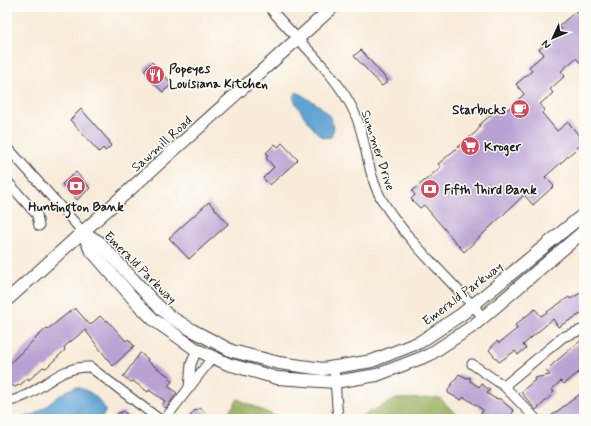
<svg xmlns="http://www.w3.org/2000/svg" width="591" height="426" viewBox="0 0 591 426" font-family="Mynerve,sans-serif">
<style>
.forest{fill:#9bb264;stroke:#5c6740}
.water{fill:#5fa3d4;stroke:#3e6078}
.building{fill:#b9a2d3}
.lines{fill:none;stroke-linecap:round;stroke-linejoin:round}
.minor-casing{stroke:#3d3b38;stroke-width:11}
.major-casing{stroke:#3d3b38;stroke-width:14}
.minor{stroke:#fff;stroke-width:9}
.major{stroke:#fff;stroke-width:12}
.labels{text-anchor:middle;stroke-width:3;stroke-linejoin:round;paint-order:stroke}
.poi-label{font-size:13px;font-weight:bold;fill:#1c1c1c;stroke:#fdfcf7;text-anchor:start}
.street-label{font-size:13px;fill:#1c1c1c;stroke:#fdfcf7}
</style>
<rect width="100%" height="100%" fill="#fdfcf7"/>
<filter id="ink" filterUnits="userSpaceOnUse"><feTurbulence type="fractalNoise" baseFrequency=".025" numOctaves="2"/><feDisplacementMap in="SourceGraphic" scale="8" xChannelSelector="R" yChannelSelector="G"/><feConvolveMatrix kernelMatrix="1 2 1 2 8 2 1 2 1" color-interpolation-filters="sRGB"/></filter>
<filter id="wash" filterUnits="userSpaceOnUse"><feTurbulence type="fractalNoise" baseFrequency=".012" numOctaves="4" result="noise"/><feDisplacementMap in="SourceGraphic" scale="16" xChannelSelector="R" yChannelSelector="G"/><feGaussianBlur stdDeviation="0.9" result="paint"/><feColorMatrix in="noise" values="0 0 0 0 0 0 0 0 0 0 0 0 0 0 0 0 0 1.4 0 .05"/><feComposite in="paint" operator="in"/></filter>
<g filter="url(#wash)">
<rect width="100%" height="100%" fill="#f8ebd9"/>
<g class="forest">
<polygon points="440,398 461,419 356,419 396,399"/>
<polygon points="238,399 281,419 224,419"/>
</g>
<g class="water">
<path d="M 297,92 C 313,103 328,106 334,127 L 331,137 C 327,138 324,138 321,136 C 314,132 295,104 293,97 Z"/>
<path d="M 76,387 C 91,391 98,397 106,410 L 103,416 L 96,419 L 7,419 C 14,418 22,419 29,416 C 47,410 58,392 76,387 Z"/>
</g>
<g id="blocks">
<g class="building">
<polygon points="584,10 584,58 579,62 576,58 561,71 565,76 550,89 553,93 540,104 545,110 542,113 557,131 568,122 584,142 545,177 554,186 533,205 524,195 464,252 424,205 420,208 411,199 415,195 412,191 441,167 438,164 476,132 480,127 479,125 497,110 502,106 506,111 520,98 524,94 516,84 532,71 529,67 544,54 539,49 555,36 562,29 559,26 576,11 580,14"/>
<polygon points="361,50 388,81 382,86 354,56"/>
<polygon points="152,62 172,84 163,92 150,80 151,79 144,70"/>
<polygon points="81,109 110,142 109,143 111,146 105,151 103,148 99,152 70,120"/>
<polygon points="282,143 298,160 270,185 263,178 274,167 266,158 268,155 266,153 275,144 278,147"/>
<polygon points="76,172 90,188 77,200 62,184"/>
<polygon points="209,202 228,224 189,259 169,238"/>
<polygon points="584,291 584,312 558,327 553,319 523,345 526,348 518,355 515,351 499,362 489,350 497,341 499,343 518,328 515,325 535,309 541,316 569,297 570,299"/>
<polygon points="73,309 76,309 90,325 100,316 105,321 107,320 126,341 128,339 134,346 113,366 85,330 64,347 65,350 46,368 43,367 29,380 28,378 20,385 14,387 7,379 7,366 39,335 47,328 48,329"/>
<polygon points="584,338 584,368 567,382 564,384 561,381 552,389 554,392 551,394 552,395 536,410 521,392 535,380 534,378 550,375 546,371 555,362"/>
<polygon points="140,353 148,359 147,361 170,377 169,379 172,381 168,386 177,393 166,408 162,405 165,401 149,390 148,392 133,381 131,382 123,377"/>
<polygon points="459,374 467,378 470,377 470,381 479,387 481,384 490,390 487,393 494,398 500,399 514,411 508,419 482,419 484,416 481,414 483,410 464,397 461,400 448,393 448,390"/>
<polygon points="580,394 584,399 584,419 547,419"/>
<polygon points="200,408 213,419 188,419 194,411"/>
<polygon points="123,411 132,419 113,419 119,412 121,413"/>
</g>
</g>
</g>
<g filter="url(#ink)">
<use href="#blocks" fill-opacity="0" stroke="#3d3b38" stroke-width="1"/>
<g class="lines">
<defs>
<g id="minor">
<path d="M 269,7 C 297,41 339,75 356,116 C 367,143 367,174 382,200 C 408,243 450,279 483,317"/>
<polyline points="7,147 83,232"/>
<polyline points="7,181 37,215 39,226"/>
<polyline points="472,364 504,386 536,419"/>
<polyline points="334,367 338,419"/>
<polyline points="504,386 563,337 584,329"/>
<polyline points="189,388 191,364 197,350"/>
<path d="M 7,402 C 41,395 55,366 90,367 L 159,419"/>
<polyline points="165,419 212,358"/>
</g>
<g id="major">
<polyline points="83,232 90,249 138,304 154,320 197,350 228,364 277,378 335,382 377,375 429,355 473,326 584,231"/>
<polyline points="83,232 99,242 151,299 169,316 192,330 232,351 279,363 323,369 372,361 420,342 462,314 584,214"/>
<polyline points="7,300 333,7"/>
</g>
</defs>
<use href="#minor" class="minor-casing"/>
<use href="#major" class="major-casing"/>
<use href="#minor" class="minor"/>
<use href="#major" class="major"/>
</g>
</g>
<defs>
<symbol id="restaurant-disc" viewBox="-11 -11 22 22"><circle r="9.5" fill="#d1495b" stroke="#fdfcf7"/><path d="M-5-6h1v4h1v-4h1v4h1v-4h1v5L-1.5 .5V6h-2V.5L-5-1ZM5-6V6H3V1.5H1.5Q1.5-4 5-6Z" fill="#fff"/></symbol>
<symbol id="cafe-disc" viewBox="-11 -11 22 22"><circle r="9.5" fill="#d1495b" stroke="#fdfcf7"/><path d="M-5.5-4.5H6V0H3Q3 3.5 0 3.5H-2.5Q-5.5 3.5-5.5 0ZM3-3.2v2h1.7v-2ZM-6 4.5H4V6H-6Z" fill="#fff"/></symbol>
<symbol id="supermarket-disc" viewBox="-11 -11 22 22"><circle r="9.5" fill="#d1495b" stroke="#fdfcf7"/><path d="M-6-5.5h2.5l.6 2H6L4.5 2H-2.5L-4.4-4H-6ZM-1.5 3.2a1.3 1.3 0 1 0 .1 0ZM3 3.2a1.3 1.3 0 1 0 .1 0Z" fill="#fff"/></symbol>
<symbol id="bank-disc" viewBox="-11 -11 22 22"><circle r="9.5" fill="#d1495b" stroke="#fdfcf7"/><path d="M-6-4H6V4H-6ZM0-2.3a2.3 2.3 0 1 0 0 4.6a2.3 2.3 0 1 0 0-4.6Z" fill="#fff"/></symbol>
</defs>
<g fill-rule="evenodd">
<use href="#restaurant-disc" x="144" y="64" width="22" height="22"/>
<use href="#cafe-disc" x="509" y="98" width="22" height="22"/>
<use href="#supermarket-disc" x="459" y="135" width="22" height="22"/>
<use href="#bank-disc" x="65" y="175" width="22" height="22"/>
<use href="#bank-disc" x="419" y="178" width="22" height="22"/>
</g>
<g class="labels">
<g class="poi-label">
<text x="169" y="73">Popeyes<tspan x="169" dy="15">Louisiana Kitchen</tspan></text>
<text x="506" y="114" text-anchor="end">Starbucks</text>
<text x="484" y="151">Kroger</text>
<text x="444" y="194">Fifth Third Bank</text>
<text x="76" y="211" text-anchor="middle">Huntington Bank</text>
</g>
<g class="street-label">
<text transform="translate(161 143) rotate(-42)" y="5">Sawmill Road</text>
<text transform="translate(379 150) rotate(72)" y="5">Summer Drive</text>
<text transform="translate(141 267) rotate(45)" y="5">Emerald Parkway</text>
<text transform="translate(462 293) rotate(-37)" y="5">Emerald Parkway</text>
</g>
</g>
<rect width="591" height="426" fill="none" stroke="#fdfcf7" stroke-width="24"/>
<g transform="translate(553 38) rotate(226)" stroke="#fdfcf7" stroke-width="3" paint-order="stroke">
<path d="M0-3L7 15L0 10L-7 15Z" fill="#1c1c1c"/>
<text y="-6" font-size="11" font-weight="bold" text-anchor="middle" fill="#1c1c1c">N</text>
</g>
</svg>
